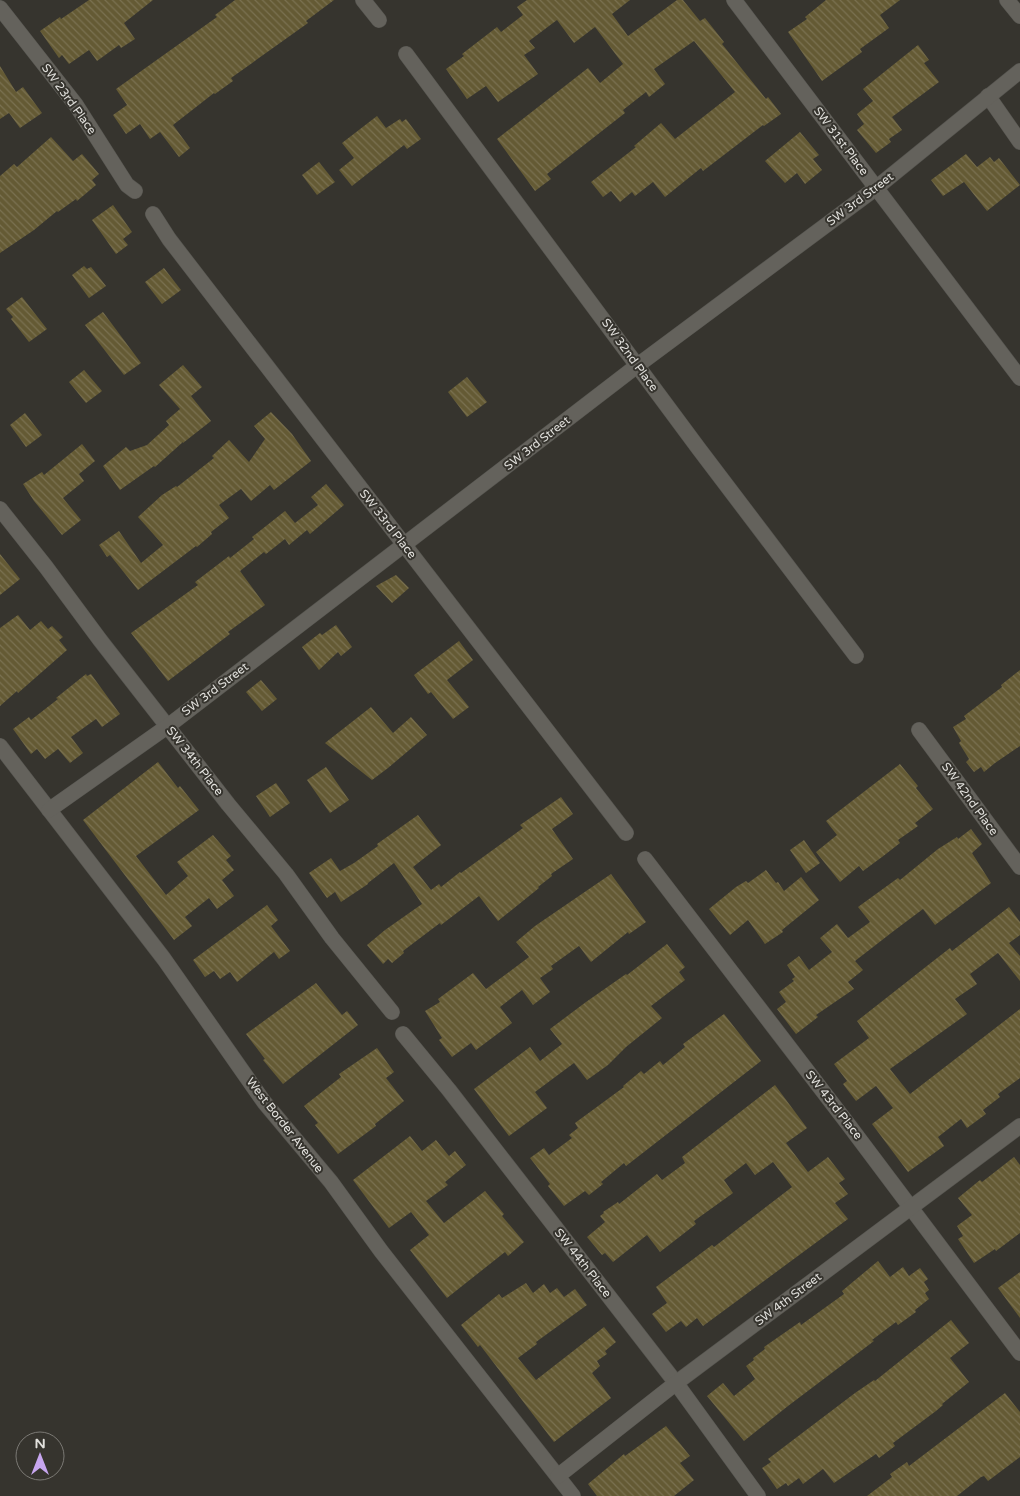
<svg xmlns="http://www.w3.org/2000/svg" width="1020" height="1496" viewBox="0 0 1020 1496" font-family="'Varela Round',sans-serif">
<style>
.building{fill:url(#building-back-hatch)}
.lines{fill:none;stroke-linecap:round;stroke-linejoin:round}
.minor-casing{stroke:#54534e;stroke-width:16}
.minor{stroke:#64625c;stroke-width:15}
.labels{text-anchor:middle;stroke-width:4;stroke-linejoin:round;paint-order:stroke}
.street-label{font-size:12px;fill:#e2e1dd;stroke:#36342e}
</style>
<defs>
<pattern id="building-back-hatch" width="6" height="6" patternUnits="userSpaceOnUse" patternTransform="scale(1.25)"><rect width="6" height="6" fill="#645a34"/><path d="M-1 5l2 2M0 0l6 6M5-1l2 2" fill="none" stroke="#7a7151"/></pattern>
</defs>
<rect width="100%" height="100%" fill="#36342e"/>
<g class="building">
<polygon points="89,0 153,0 124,23 135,39 121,48 119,45 97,61 89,50 69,64 62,55 59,58 40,31 60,17 61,19"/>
<polygon points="235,0 334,0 306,21 308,23 231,78 233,81 215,94 214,93 173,125 190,148 179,157 160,132 150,139 140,124 126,134 113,115 127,105 116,89 217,17 215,15"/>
<polygon points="527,0 630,0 612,14 628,36 677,0 683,0 700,21 705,18 724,42 722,44 766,99 768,97 781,114 764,126 763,125 703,171 701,168 665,197 653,182 635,196 632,192 620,202 611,191 603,197 591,182 636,147 634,146 661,123 675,139 735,92 694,41 654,69 665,84 649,97 646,92 623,110 625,113 547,174 551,179 535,191 497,139 588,68 600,83 623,64 595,27 574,43 557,20 529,41 535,48 524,55 538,74 498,102 486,86 467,99 446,69 464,56 462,54 497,27 501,32 523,15 517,7"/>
<polygon points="826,0 900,0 880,15 889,28 860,49 862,52 822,81 788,32 807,19 805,17"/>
<polygon points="918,45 929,60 924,63 939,82 892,117 902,130 889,139 891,142 876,153 857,130 864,124 857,114 873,101 863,89"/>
<polygon points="0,66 16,92 23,87 42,113 20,128 9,113 0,119"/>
<polygon points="377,116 386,128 400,119 402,122 406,119 421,139 407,149 404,145 352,186 339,170 354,158 342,143"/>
<polygon points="800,132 819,155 813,159 822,170 805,184 797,173 785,183 765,161"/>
<polygon points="51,137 73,161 82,154 99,174 92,180 96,185 77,201 76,199 58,212 57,211 34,230 0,253 0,176 14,164 17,167"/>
<polygon points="966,154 977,167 990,157 994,162 999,158 1020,185 987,211 964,182 943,196 931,180"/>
<polygon points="319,162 335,182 317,195 302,175"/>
<polygon points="113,205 132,232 123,239 128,245 116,254 92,220"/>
<polygon points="84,266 87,269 91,267 106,286 89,298 72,275"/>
<polygon points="164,268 181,290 162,304 145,282"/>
<polygon points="22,297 47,329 29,342 11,319 13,317 6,309"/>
<polygon points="103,312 141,363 124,375 85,325"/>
<polygon points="183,365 202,387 191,396 211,421 183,443 183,442 155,467 154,466 120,490 103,466 126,447 130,451 147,445 169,425 166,421 180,409 159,385"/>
<polygon points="84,370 102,391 86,403 69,382"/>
<polygon points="467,377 487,402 467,417 448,392"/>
<polygon points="271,412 292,434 311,461 274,490 270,485 251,501 241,489 219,505 229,518 211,532 212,534 197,547 196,546 138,590 110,555 107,557 99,545 119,531 141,563 163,545 138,517 162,495 176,486 177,487 214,458 212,456 229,440 249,462 265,439 254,426"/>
<polygon points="25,413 42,435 26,447 10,425"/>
<polygon points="82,444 95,461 79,474 84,481 63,498 81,520 62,535 34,501 23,484 42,472 44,475"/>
<polygon points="326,484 344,505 310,534 307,530 289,545 285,539 266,554 264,552 240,571 265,605 228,632 230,634 168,681 131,633 198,585 195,582 229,556 230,558 254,539 252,537 285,511 295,523 318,505 311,497"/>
<polygon points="0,554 20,579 0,595"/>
<polygon points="396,575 409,588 392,603 376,586"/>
<polygon points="18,615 30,630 41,621 48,629 52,626 63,637 59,640 67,650 18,693 17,691 0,706 0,628"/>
<polygon points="336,625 352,647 341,656 338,652 319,670 302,647 320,633 322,635"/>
<polygon points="459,641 473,660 447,680 469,707 453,719 431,692 428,694 414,675"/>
<polygon points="1020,670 1020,746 995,763 984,772 981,767 974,772 966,762 969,759 959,743 961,741 953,727 966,719 964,716 1002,687 1001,685"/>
<polygon points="86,674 87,676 91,674 120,714 102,727 96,719 71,737 83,753 70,763 58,749 45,759 37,749 31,754 13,729 29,717 31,720 58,699 56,698"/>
<polygon points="261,680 277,699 262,711 246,692"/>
<polygon points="371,707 393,733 411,717 427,735 388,768 372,780 325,743"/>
<polygon points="158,762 178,788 180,786 199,810 136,856 166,895 188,876 177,862 213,835 231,856 226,860 234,870 222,880 234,896 217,909 209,898 185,917 192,926 174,940 83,820"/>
<polygon points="900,764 918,786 916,788 933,809 915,823 918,826 898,840 900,843 882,857 863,871 859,866 840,882 816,852 837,835 826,821"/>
<polygon points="326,767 349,800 330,813 307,780"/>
<polygon points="276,783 290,803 270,817 256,796"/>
<polygon points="561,797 573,814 552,829 573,859 551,874 552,876 538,887 539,888 498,921 479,896 441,925 440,923 403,951 404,953 392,963 388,959 383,964 367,945 385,930 422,904 394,863 368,883 368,884 341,902 335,892 327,898 309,873 331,858 340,871 354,863 378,846 377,844 418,815 441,845 413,867 431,890 439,884 441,887 460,872 461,873 523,828 520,825"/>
<polygon points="971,829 982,844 972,853 991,883 935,925 923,909 895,930 855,961 863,970 848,982 854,989 816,1015 818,1017 796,1034 777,1009 786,1002 779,992 794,981 792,979 795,977 787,965 799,956 809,970 832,952 820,938 837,924 848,938 870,922 858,907 898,878 900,880 938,849 957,837 958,839"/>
<polygon points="804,840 820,863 806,873 790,850"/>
<polygon points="766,870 776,883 778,882 784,891 801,877 819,900 782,930 783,932 765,944 748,920 730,935 709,909 736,887 746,881 748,883"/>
<polygon points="611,874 646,922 629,934 628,932 591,962 579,946 551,966 553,969 540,978 550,992 533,1005 522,990 500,1007 512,1023 476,1050 471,1043 452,1057 439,1040 442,1038 425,1011 440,1002 438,999 473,973 486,989 529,957 516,942 535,926"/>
<polygon points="267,905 278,920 271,926 290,951 279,959 274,952 237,982 230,972 220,979 214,971 205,977 193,960"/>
<polygon points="1009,907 1020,922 1020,935 1009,943 1020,956 1020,981 998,953 970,974 977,984 955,999 967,1014 890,1069 910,1094 1020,1009 1020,1078 998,1094 1000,1097 983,1110 986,1114 967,1128 961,1119 938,1137 944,1146 908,1172 872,1124 893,1108 876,1086 856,1101 843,1084 847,1081 834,1064 869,1038 857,1021 932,962 950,948 952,951"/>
<polygon points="667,944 685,967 679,972 685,980 651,1006 662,1018 626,1047 608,1065 587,1080 574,1063 535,1092 547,1108 509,1136 474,1089 530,1047 540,1061 562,1044 550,1029 586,1002 626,974 627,975"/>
<polygon points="316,983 342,1015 347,1011 358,1025 283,1084 263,1060 265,1059 246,1034"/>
<polygon points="724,1014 761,1061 626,1166 624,1163 601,1182 603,1184 589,1195 585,1191 564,1206 548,1186 550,1184 530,1158 544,1148 549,1155 572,1138 569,1135 578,1128 575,1123 624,1087 623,1086 641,1071 644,1074 660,1061 663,1065 685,1047 683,1044"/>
<polygon points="377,1048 394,1072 386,1078 404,1101 375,1124 376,1126 338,1154 315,1125 318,1123 304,1106 341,1077 339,1074"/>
<polygon points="775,1085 807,1128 786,1143 808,1172 828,1157 845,1179 839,1183 848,1194 835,1203 848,1219 703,1326 697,1318 686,1327 681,1321 666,1332 652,1314 667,1303 656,1287 712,1245 714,1247 792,1187 773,1162 755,1175 746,1163 724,1180 733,1193 694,1221 696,1224 660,1252 647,1235 613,1262 605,1253 602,1255 587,1237 605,1222 600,1216 604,1213 603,1212 618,1202 619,1204 657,1174 662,1180 685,1163 682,1157"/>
<polygon points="410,1136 422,1151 436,1140 449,1156 455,1151 466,1165 445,1182 448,1185 426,1201 444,1223 485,1191 504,1214 502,1216 524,1242 508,1256 505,1252 447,1298 410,1250 429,1235 411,1212 389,1228 353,1180"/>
<polygon points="1014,1157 1020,1165 1020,1233 996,1251 995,1249 974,1263 958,1239 963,1236 957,1226 972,1215 958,1198 980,1180 982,1182"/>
<polygon points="878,1261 890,1277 903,1267 909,1276 920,1268 928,1279 924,1282 929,1290 925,1293 929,1299 915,1310 916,1312 898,1325 896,1322 872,1340 874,1341 788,1406 744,1441 707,1396 723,1383 734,1396 755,1379 746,1366 754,1360 753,1358 765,1349 764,1347 800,1322 801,1325 844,1294 842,1291"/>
<polygon points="1020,1272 1020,1318 998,1288"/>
<polygon points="526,1283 533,1293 544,1284 550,1293 557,1288 564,1297 575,1289 587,1305 536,1342 537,1344 518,1358 536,1380 604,1327 616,1342 605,1351 607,1354 597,1361 600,1366 592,1373 611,1398 554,1442 480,1345 478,1347 461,1325 499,1294 502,1298"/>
<polygon points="951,1320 969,1343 950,1358 969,1382 942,1404 943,1405 936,1411 893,1443 895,1446 879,1458 876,1454 834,1483 823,1469 803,1484 799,1478 788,1486 786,1483 777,1489 762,1468 771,1462 768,1459 855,1393 874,1380 875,1381"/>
<polygon points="1005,1393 1020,1412 1020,1457 988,1481 984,1476 981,1477 957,1496 867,1496 892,1477 890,1474 907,1462 909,1466"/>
<polygon points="666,1426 690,1456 680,1463 694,1480 674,1496 597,1496 588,1484 624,1454 625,1456"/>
</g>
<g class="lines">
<defs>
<g id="minor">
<polyline points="363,0 379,20"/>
<polyline points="734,0 1020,378"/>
<polyline points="1007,0 1020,16"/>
<polyline points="0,8 76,105 127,185 135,191"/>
<polyline points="406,54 699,449 856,656"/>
<polyline points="988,96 1020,142"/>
<polyline points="153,214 169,239 626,833"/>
<polyline points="0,509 46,567 100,640 228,804 286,874 332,938 392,1012"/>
<polyline points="919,730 1020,867"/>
<polyline points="0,746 164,959 264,1102 331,1182 381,1251 573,1496"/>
<polyline points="49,810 168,726 638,365 876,188 1020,71"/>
<polyline points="645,859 848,1124 1020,1353"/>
<polyline points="403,1034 449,1090 676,1383 758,1496"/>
<polyline points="558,1476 676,1383 1020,1126"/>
</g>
</defs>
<use href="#minor" class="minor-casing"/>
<use href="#minor" class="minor"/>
</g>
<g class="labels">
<g class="street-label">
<text transform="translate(69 99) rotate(54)" y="4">SW 23rd Place</text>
<text transform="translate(841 141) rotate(53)" y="4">SW 31st Place</text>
<text transform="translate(860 199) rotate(-37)" y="4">SW 3rd Street</text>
<text transform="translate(630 355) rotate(54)" y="4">SW 32nd Place</text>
<text transform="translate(537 443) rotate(-38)" y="4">SW 3rd Street</text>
<text transform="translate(388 524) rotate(52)" y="4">SW 33rd Place</text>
<text transform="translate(215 689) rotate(-37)" y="4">SW 3rd Street</text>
<text transform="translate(195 761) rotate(52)" y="4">SW 34th Place</text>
<text transform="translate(970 799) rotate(54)" y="4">SW 42nd Place</text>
<text transform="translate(834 1105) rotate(52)" y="4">SW 43rd Place</text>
<text transform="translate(285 1125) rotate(52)" y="4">West Border Avenue</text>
<text transform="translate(583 1263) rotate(52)" y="4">SW 44th Place</text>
<text transform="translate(788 1299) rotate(-37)" y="4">SW 4th Street</text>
</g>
</g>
<g transform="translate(40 1456)"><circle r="24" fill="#36342e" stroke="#7b7974"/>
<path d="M0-4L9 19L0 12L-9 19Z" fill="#c7a6ef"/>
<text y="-8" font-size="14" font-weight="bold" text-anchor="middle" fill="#e2e1dd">N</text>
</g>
</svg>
